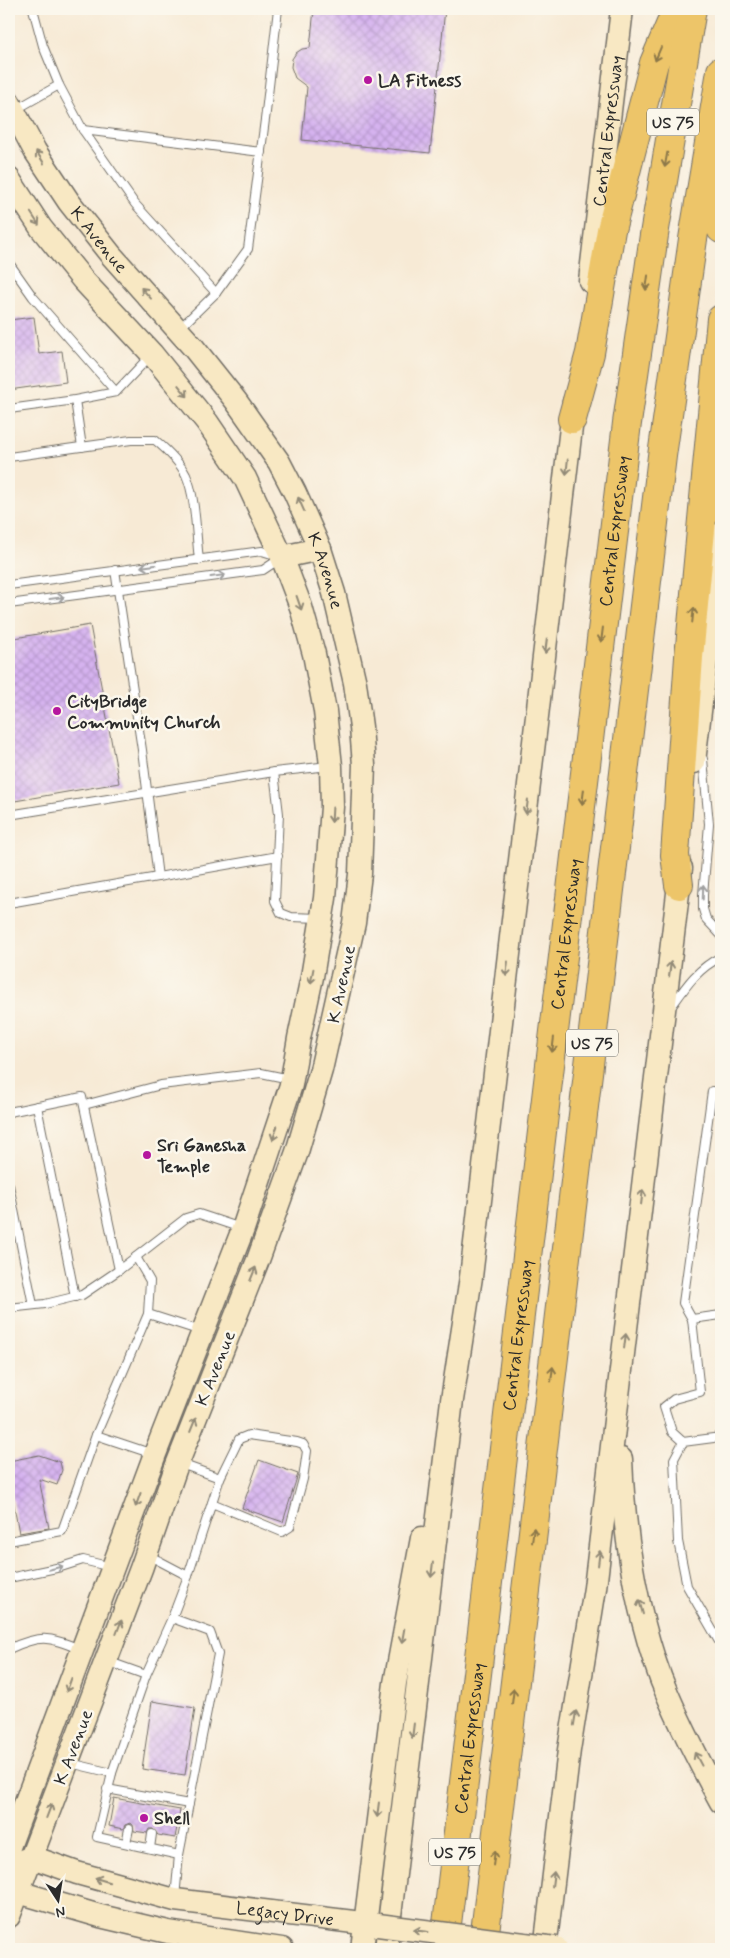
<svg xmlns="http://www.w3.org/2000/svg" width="730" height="1958" viewBox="0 0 730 1958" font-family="Mynerve,sans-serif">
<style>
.building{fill:url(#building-cross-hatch)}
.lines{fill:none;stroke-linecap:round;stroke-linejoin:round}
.lane-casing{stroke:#726e66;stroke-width:10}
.secondary-casing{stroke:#726e66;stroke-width:25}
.highway-casing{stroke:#726e66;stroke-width:30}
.lane{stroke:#fff;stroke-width:8}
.secondary{stroke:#f8e8c3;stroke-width:22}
.highway{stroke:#edc569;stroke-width:28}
.secondary-bridge-casing{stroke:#726e66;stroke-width:25;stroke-linecap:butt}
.secondary-bridge{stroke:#f8e8c3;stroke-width:22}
.oneway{stroke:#8c784a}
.oneway2{stroke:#928a77}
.oneway3{stroke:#a0a0a0}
.poi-dot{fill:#b5179e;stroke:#fbf7ec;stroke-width:2}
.labels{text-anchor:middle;stroke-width:5;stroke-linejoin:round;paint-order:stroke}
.shield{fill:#fbf7ec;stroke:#696865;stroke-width:1}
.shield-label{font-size:16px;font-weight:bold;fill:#2b2b2b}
.poi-label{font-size:18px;font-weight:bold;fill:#2b2b2b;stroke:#fbf7ec;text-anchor:start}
.street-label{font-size:18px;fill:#2b2b2b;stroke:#fbf7ec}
</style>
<defs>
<pattern id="building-cross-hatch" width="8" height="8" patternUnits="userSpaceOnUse" patternTransform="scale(1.25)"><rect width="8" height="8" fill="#d5b2ef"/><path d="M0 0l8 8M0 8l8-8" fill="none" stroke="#b799cd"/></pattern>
</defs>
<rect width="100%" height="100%" fill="#fbf7ec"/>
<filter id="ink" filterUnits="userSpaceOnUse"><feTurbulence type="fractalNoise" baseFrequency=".02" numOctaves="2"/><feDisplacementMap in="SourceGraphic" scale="10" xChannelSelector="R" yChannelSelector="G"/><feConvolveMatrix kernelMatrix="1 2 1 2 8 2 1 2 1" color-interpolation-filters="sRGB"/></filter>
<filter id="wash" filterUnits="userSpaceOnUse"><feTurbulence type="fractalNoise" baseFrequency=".0096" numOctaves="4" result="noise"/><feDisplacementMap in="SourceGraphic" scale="20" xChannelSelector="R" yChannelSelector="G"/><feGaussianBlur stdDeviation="1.12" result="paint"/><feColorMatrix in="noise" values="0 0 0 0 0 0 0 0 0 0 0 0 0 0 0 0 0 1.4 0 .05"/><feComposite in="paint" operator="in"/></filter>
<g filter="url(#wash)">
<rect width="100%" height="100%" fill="#f7ead5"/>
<g id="blocks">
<g class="building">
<polygon points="314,9 445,9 430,153 302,140 307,87 295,78 291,67 292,59 296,53 302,49 310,48"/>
<polygon points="34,317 39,354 62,351 66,382 9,390 9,320"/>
<polygon points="90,625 119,783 9,802 9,639"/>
<polygon points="39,1455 60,1462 62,1470 57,1485 39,1479 49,1528 19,1533 9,1479 9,1461"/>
<polygon points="259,1460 298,1474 283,1522 242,1508"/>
<polygon points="152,1701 195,1708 185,1775 142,1769"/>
<polygon points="114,1798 180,1810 175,1838 158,1835 153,1829 149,1829 147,1833 134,1831 133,1825 130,1823 125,1825 123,1829 109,1826"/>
</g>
</g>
</g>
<g filter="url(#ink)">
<use href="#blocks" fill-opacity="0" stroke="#726e66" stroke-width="1"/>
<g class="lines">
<defs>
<g id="lane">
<polyline points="33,9 43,46 59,85 83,130 135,204 216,293"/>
<polyline points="15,110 59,85"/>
<polyline points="83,130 261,152"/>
<polyline points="9,263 33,297 116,392"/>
<polyline points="180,328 216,293 248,249 266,112 278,9"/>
<polyline points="75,400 82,447"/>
<polyline points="9,409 75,400 116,392 151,355"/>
<path d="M 9,457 L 131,440 L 155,440 C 167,450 179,461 186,475 C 196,497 196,536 199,560"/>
<polyline points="115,570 142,750 158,877"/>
<polyline points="9,585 262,551 278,556"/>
<polyline points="9,604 263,570 281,558"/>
<polyline points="703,759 709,824 703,895 703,909 706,919 721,935"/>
<polyline points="274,772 279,814 275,901 281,913 291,917 320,918"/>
<polyline points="9,815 274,772 329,766"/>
<polyline points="9,903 278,856"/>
<path d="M 672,1006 C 686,986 698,968 721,957"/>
<polyline points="84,1105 161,1085 261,1073 290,1079"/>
<polyline points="37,1106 75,1297"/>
<polyline points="9,1112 82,1097 119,1270"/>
<polyline points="9,1185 33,1305"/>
<polyline points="136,1257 150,1281 148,1314"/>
<polyline points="9,1308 45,1304 82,1295 119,1270 186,1218 199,1214 241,1228"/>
<polyline points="721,1315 692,1319 700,1392 674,1399 664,1407 672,1432 683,1442 721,1437"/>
<polyline points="692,1319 683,1303 712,1091"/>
<polyline points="96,1435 148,1314 201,1331"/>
<polyline points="683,1442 674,1459 678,1541 687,1586 721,1645"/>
<polyline points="181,1464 220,1478 188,1576"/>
<polyline points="212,1503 282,1532 290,1527 303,1479 307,1451 303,1444 297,1442 249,1435 239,1439 220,1478"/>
<polyline points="9,1541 62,1531 96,1435 153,1454"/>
<polyline points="148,1555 188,1576 172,1618"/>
<polyline points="9,1578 61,1567 83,1560 111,1567"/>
<path d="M 9,1649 C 41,1634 48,1637 80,1649"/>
<polyline points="107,1661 146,1675 172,1618 210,1632 218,1654 179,1855 175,1898"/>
<polyline points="70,1763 112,1773 146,1675"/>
<polyline points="112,1773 97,1837 179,1855"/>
<polyline points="107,1789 189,1804"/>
<polyline points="126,1843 129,1829"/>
<polyline points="150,1848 152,1834"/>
</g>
<g id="secondary">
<path id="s1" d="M 9,102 L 35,151 L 69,202 L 111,255 L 193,347 L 236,401 L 279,462 L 295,493 L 320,549 L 334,593 L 355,683 L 361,727 L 364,765 L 360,874 L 354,923 L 321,1070 L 297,1152 L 258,1260 L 175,1470 L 142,1566 L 9,1916"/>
<polyline points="9,179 41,228 83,280 152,354 207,422 245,478 282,557 301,607 314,654 325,711 331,766 332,807 325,898 312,977 299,1038 291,1085 243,1229 155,1454 9,1847"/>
<path id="s2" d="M 590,281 L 622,9"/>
<polyline points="282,557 320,549"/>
<polyline points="694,762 721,534"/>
<path d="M 621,1459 C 624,1533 635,1609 661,1679 C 678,1721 699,1762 721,1802"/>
<path id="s3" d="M 9,1866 L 32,1857 L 77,1873 L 175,1900 L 378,1925"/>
<polyline points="9,1881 18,1892 100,1916 168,1932 282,1949"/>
<polyline points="362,1949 395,1683 422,1538"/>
<polyline points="386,1949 452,1400 471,1277 574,402"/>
<polyline points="545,1949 569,1750 595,1588 681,868"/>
</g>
<g id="highway">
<polyline points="703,182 721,229"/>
<polyline points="572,419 590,353 611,230 654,63 677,9"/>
<polyline points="679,885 675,855 689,657 721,319"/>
<path id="s4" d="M 444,1949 L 627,423 L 654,235 L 692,9"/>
<polyline points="483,1949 662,456 693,239 721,71"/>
</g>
</defs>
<use href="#lane" class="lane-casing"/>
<use href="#secondary" class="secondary-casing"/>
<use href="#highway" class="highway-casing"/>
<use href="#lane" class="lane"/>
<use href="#secondary" class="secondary"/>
<use href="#highway" class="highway"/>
<defs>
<polyline id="secondary-bridge" points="378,1925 556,1948"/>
</defs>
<use href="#secondary-bridge" class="secondary-bridge-casing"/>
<use href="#secondary-bridge" class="secondary-bridge"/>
</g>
<defs><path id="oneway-shaft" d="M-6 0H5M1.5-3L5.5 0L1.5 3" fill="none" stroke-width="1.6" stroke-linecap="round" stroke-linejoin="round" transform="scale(1.25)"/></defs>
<g class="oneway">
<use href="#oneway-shaft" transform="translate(658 54) rotate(113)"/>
<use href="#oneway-shaft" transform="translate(666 160) rotate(100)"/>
<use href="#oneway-shaft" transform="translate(647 283) rotate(98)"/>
<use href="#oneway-shaft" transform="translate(693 615) rotate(-84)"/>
<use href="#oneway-shaft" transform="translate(602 635) rotate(97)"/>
<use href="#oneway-shaft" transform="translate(583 797) rotate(97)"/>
<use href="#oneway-shaft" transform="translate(553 1045) rotate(97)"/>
<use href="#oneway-shaft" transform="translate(552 1374) rotate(-83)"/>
<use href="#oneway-shaft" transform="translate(533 1535) rotate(-83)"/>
<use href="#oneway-shaft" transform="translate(513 1696) rotate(-83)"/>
<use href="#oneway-shaft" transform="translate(494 1858) rotate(-83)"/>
</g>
<g class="oneway2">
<use href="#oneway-shaft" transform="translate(40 157) rotate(-122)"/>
<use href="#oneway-shaft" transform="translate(35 219) rotate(57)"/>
<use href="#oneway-shaft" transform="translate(146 293) rotate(-132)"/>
<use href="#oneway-shaft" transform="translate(183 391) rotate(51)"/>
<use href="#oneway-shaft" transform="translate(567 467) rotate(96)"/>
<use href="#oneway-shaft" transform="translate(301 504) rotate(-114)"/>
<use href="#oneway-shaft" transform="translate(299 603) rotate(71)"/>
<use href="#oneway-shaft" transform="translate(546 646) rotate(97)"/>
<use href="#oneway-shaft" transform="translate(527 807) rotate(97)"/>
<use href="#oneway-shaft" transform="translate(332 815) rotate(93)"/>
<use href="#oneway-shaft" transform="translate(507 969) rotate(97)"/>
<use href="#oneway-shaft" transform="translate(670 969) rotate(-83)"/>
<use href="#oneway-shaft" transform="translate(312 976) rotate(101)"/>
<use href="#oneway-shaft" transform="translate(275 1133) rotate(108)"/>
<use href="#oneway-shaft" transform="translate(642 1197) rotate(-83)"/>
<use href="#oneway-shaft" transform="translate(253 1274) rotate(-68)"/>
<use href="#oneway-shaft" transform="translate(625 1341) rotate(-83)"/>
<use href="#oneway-shaft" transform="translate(193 1425) rotate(-68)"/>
<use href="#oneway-shaft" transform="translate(138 1500) rotate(110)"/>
<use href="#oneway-shaft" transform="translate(599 1558) rotate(-83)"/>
<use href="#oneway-shaft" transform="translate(432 1570) rotate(97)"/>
<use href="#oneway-shaft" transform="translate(641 1607) rotate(-105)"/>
<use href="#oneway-shaft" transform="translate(119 1627) rotate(-69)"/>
<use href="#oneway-shaft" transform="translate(403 1636) rotate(100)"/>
<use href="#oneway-shaft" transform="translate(69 1685) rotate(110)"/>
<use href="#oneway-shaft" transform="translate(575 1718) rotate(-81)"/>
<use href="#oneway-shaft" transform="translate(413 1731) rotate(97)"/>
<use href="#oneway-shaft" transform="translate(698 1759) rotate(-118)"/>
<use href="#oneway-shaft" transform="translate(378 1810) rotate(97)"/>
<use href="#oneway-shaft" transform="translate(49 1811) rotate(-69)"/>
<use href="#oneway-shaft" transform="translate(553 1879) rotate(-83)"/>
<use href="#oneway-shaft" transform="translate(102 1880) rotate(-163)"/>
<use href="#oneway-shaft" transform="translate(421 1931) rotate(-173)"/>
</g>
<g class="oneway3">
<use href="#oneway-shaft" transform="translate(148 566) rotate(173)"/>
<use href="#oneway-shaft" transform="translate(218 576) rotate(-8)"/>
<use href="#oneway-shaft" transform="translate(57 598) rotate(-8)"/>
<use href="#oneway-shaft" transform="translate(703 892) rotate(-88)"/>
<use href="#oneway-shaft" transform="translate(56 1568) rotate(-14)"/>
</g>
</g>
<g class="poi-dot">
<circle cx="368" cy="80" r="5"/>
<circle cx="57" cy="711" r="5"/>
<circle cx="147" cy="1155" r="5"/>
<circle cx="144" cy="1818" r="5"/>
</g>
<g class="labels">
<g class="shield">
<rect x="647" y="108.5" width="52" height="27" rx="4"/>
<rect x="566" y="1029.5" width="52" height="27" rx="4"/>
<rect x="429" y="1838.5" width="52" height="27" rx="4"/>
</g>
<g class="shield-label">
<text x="673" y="128">US 75</text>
<text x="592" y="1049">US 75</text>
<text x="455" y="1858">US 75</text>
</g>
<g class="poi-label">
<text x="378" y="86">LA Fitness</text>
<text x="67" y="707">CityBridge<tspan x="67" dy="21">Community Church</tspan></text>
<text x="157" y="1151">Sri Ganesha<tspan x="157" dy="21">Temple</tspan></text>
<text x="154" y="1824">Shell</text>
</g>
<g class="street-label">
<text dy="6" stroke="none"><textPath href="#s2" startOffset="151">Central Expressway</textPath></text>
<text dy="6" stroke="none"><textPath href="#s1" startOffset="165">K Avenue</textPath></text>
<text dy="6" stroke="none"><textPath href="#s4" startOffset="1428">Central Expressway</textPath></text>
<text dy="6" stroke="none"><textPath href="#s1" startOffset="570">K Avenue</textPath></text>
<text dy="6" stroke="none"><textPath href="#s4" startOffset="1022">Central Expressway</textPath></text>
<text transform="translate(341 984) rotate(-78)" y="6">K Avenue</text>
<text dy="6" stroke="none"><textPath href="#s4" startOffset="618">Central Expressway</textPath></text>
<text transform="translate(215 1368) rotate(-68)" y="6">K Avenue</text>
<text dy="6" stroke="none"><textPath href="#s4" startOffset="212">Central Expressway</textPath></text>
<text transform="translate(73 1747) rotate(-69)" y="6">K Avenue</text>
<text dy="6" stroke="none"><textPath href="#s3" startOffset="285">Legacy Drive</textPath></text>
</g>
</g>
<rect width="730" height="1958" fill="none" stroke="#fbf7ec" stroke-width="30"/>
<g transform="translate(58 1900) rotate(168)" stroke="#fbf7ec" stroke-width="4" paint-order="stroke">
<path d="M0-4L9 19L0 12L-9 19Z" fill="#2b2b2b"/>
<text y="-8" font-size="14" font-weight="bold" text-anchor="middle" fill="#2b2b2b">N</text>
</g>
</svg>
